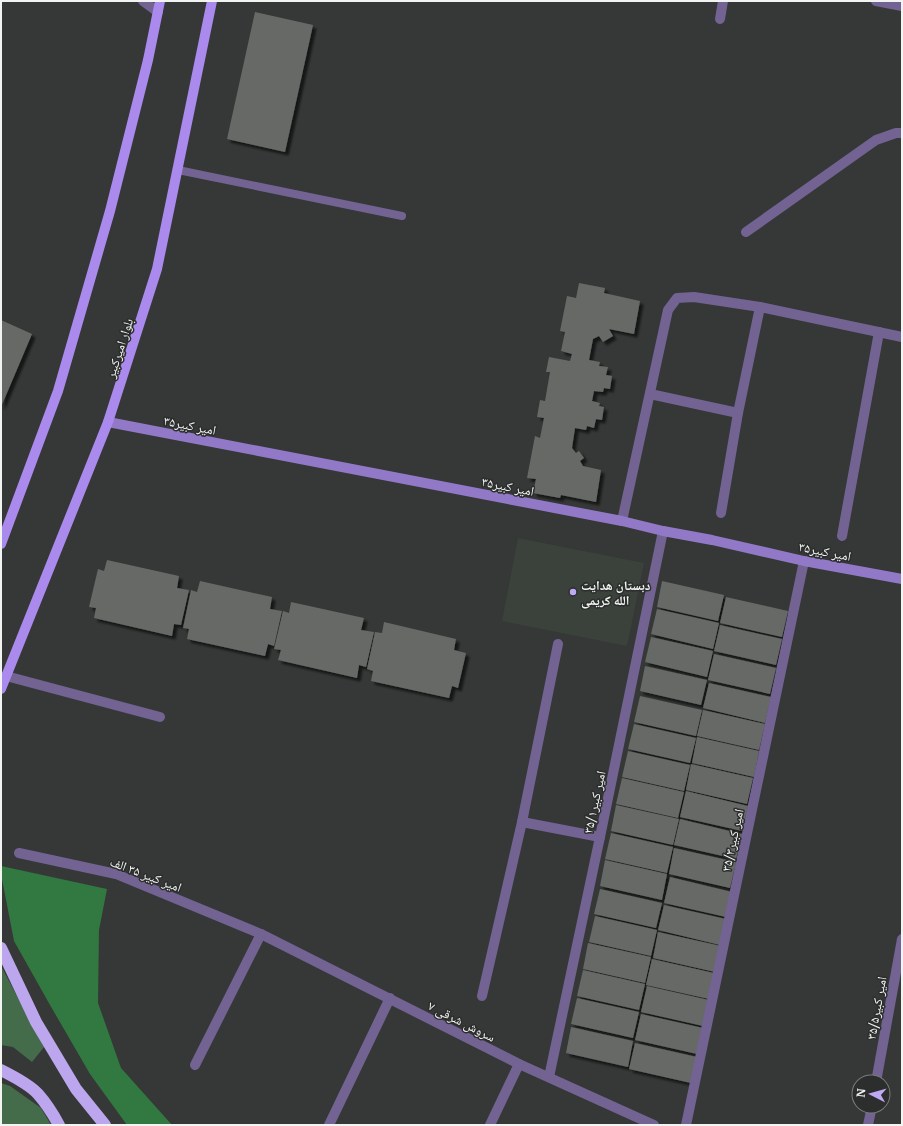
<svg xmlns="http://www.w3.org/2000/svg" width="903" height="1126" viewBox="0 0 903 1126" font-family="Merriweather,'Noto Naskh Arabic',serif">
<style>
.built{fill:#3a423b}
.green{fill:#446c4a}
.forest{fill:#327841}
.building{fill:#666966;filter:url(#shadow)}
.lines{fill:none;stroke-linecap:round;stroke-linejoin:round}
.lane{stroke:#726393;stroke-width:8}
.street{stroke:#726393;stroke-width:10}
.secondary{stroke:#9279c7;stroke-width:10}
.primary{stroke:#ab8aee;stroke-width:10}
.highway{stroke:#bca6ee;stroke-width:12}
.poi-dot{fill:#bfa8f4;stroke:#2b2e2c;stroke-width:1.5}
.labels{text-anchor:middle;stroke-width:3;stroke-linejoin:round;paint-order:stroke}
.street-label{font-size:13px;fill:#f2f4f2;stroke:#2b2e2c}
.poi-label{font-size:13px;font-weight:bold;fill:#f2f4f2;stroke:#2b2e2c;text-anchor:start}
</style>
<defs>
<filter id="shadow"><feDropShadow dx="3.5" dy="3.5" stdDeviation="1" flood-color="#0009"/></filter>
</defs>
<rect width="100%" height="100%" fill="#353836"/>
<polygon class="built" points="518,538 644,563 627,646 502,621"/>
<g class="green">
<polygon points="1,966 44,1047 32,1062 13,1047 1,1045"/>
<polygon points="1,1083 10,1086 41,1108 51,1125 1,1125"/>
</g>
<polygon class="forest" points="1,866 107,889 99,930 98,1003 121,1068 172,1125 127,1125 90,1074 50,1005 14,941 1,874"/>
<g class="building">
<polygon points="255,12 313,25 285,152 227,139"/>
<polygon points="579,283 605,288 604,293 640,301 634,334 609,329 613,336 603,342 599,336 593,339 589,360 600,362 599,366 608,367 606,375 612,376 610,389 604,388 603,392 594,391 592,401 600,403 599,406 604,407 602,420 596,419 594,428 587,426 586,430 575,428 572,448 576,453 579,451 584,458 580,461 583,466 601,470 596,502 561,495 560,498 533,493 536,479 527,478 535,436 540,438 544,418 537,417 540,400 545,401 550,372 546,372 549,357 570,361 572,354 561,351 565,332 560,331 567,296 576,298"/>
<polygon points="1,320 32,334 1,407"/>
<polygon points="107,560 179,576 177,588 189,590 181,625 174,624 172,636 94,618 96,608 89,607 98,569 104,571"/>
<polygon points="200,581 272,597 270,609 282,611 274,646 268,644 265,656 187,639 189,629 183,628 191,590 197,592"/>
<polygon points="662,581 724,595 718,621 657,607"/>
<polygon points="726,597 788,611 782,637 720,623"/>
<polygon points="291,602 364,618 361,630 374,632 366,667 359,665 357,678 278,660 281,650 274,649 283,611 289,613"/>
<polygon points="657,609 719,623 713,649 651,634"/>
<polygon points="384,622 456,639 454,650 466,653 458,688 452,686 449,698 371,681 373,671 367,669 375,632 382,633"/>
<polygon points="720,625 782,639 776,665 714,651"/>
<polygon points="651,637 713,651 707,677 645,662"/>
<polygon points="714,654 776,668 770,694 708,680"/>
<polygon points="645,666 707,680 701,705 640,691"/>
<polygon points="709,683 771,697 765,723 703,708"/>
<polygon points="640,696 702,710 696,736 634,722"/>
<polygon points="703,710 765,724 759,750 697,736"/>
<polygon points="634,724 696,738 690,763 628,749"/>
<polygon points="697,737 759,751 754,777 692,763"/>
<polygon points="628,751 690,765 684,791 622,777"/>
<polygon points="691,764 753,778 747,804 686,790"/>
<polygon points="622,778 684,792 678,818 616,804"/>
<polygon points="686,791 748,806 742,831 680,817"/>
<polygon points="616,805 679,819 673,845 611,831"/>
<polygon points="680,819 742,834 736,859 674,845"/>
<polygon points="611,833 673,847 667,873 605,859"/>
<polygon points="674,848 736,862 730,888 669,874"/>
<polygon points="605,860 667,874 662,900 600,886"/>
<polygon points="670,877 732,892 726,917 664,903"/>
<polygon points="600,889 662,903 656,928 594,914"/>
<polygon points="664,905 726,919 720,945 658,930"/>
<polygon points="595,916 657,930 651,956 589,942"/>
<polygon points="658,932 721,946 715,972 653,958"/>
<polygon points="588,943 651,957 645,983 583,969"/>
<polygon points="652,959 714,973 709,999 646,985"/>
<polygon points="583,970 645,984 639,1010 577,996"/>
<polygon points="647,986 709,1000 703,1026 641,1012"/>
<polygon points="577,998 639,1012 633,1038 571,1024"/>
<polygon points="641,1014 703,1028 697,1054 635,1040"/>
<polygon points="571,1027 633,1041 628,1067 566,1053"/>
<polygon points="635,1043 697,1057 691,1083 629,1069"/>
</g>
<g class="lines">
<polyline class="lane" points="178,170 402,216"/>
<g class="street">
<polyline points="143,1 158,12"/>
<polyline points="876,1 902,6"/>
<polyline points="720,19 723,1"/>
<polyline points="746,232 876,140 896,133 902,133"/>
<polyline points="650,394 738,413"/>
<polyline points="721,513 738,413 760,307"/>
<polyline points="622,521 668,310 677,298 694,297 760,307 902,337"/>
<polyline points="842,536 879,332"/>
<polyline points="6,676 160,717"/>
<polyline points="522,822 600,837"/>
<polyline points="19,853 116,874 261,934 519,1064 654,1125"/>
<polyline points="482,996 522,822 558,644"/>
<polyline points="195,1065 261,934"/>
<polyline points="549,1077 600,837 663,531"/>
<polyline points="876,1082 902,939"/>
<polyline points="329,1125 390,998"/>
<polyline points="490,1125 519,1064"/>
<polyline points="686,1125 804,561"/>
<polyline points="868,1125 872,1106"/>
</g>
<polyline class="secondary" points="108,422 622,521 663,531 712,540 804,561 902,579"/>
<g class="primary">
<polyline points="1,544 58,391 110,211 148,60 160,1"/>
<polyline points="1,689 108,422 157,269 212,1"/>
</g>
<g class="highway">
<polyline points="1,948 36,1022 76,1089 105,1125"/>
<path d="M 1,1070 C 11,1075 31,1086 38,1094 C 46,1103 53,1114 59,1125"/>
</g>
</g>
<circle class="poi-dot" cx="573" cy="592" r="4"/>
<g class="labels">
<g class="street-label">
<text transform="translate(119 348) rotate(-72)" y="5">بلوار امیرکبیر</text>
<text transform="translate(190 425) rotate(11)" y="5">امیر کبیر۳۵</text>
<text transform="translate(508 486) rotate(11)" y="5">امیر کبیر۳۵</text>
<text transform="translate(825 551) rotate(11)" y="5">امیر کبیر۳۵</text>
<text transform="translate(594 802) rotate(-78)" y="5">امیر کبیر۳۵/۱</text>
<text transform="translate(732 840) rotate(-78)" y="5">امیر کبیر۳۵/۳</text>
<text transform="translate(146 874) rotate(21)" y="5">امیر کبیر ۳۵ الف</text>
<text transform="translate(876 1008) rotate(-80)" y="5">امیر کبیر۳۵/۵</text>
<text transform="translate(462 1021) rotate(27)" y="5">سروش شرقی ۷</text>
</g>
<g class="poi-label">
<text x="581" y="590">دبستان هدایت<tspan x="581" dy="15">الله کریمی</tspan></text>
</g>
</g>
<rect width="903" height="1126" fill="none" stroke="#f2f4f2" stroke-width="4"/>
<g transform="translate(871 1094) rotate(276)"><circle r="19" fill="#2b2e2c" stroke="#7b7d7b"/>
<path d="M0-3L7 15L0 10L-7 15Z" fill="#bfa8f4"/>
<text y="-6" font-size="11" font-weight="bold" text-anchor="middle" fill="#f2f4f2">N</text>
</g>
</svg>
